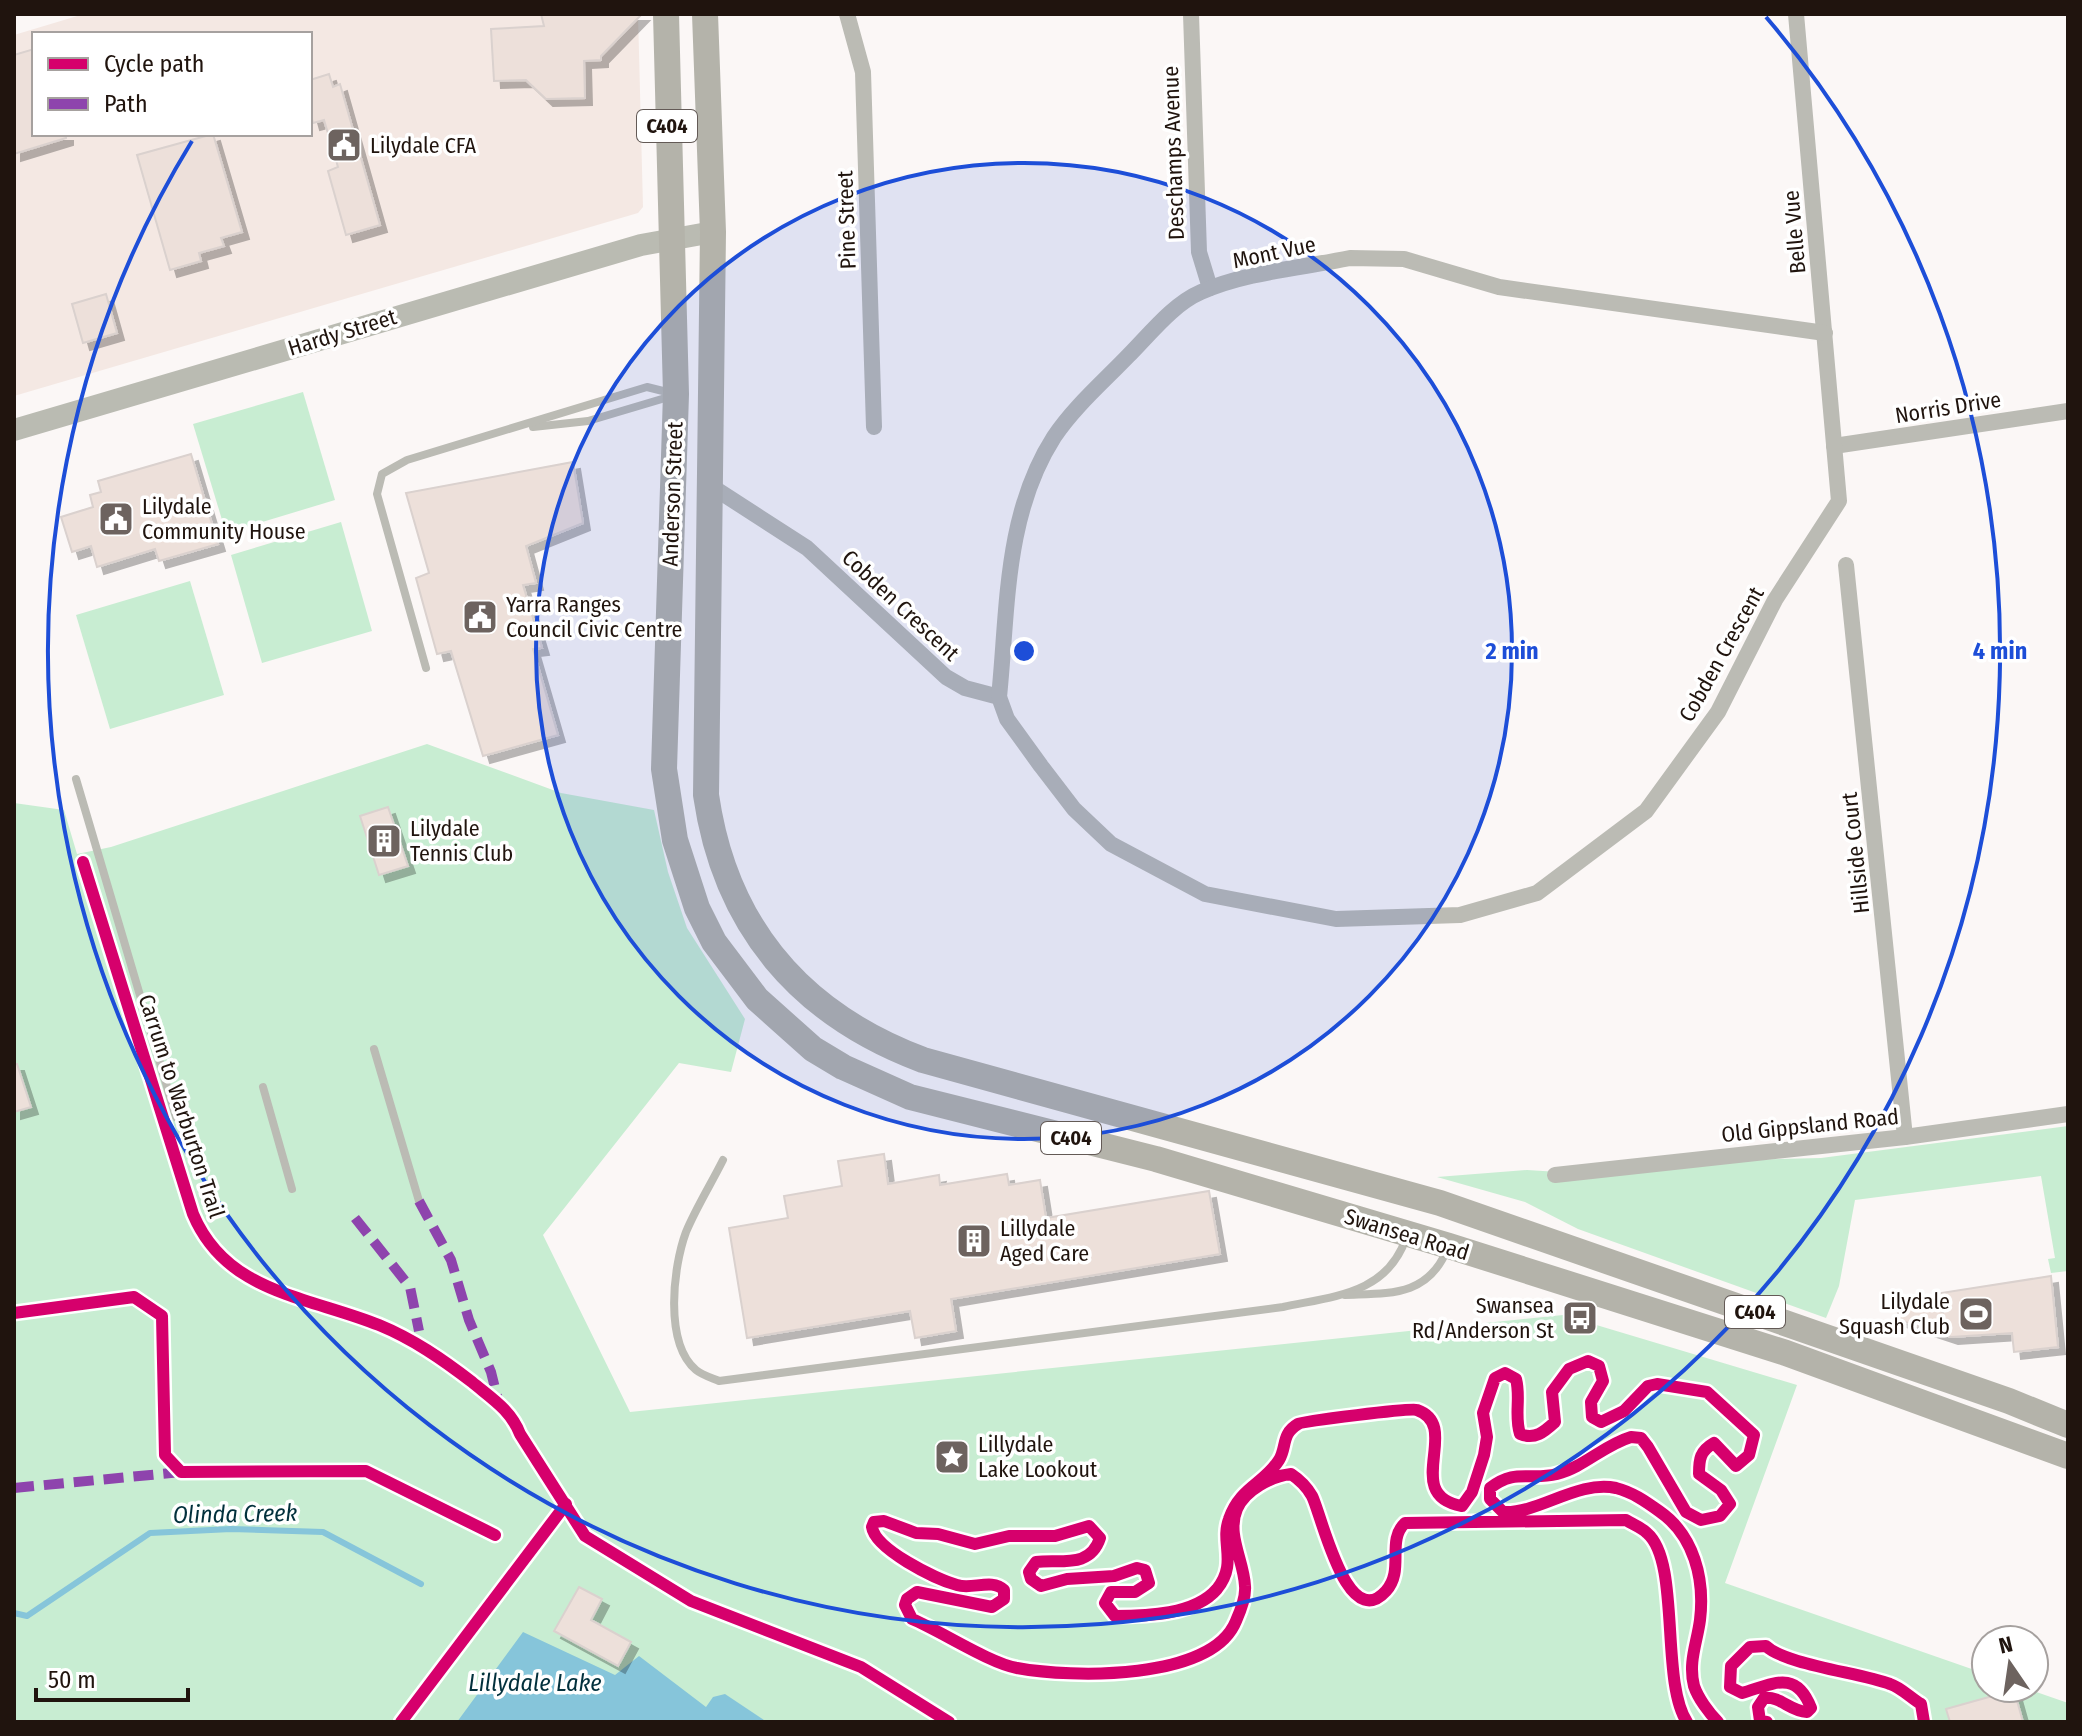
<svg xmlns="http://www.w3.org/2000/svg" width="2082" height="1736" viewBox="0 0 2082 1736" font-family="'Fira Sans Condensed',sans-serif">
<style>
.built{fill:#f4e8e3;fill-rule:evenodd}
.green{fill:#c8edd2}
.water{fill:#86c5da}
.lines{fill:none;stroke-linecap:round;stroke-linejoin:round}
.stream{stroke:#86c5da;stroke-width:6}
.building{fill:#ede0da;stroke:#dad1ce;stroke-width:2;filter:url(#shadow)}
.lane{stroke:#bbbbb4;stroke-width:8}
.street{stroke:#bbbbb4;stroke-width:16}
.secondary{stroke:#babbb2;stroke-width:22}
.primary{stroke:#b4b3aa;stroke-width:26}
.quiet{stroke:#8e44ad;stroke-width:10;stroke-dasharray:20 10;stroke-linecap:butt}
.cycleway-casing{stroke:#fff;stroke-width:17}
.cycleway{stroke:#d6006c;stroke-width:12}
.ring{fill:none;stroke:#1d4ed8;stroke-width:4}
.labels{text-anchor:middle;stroke-width:7;stroke-linejoin:round;paint-order:stroke}
.shield{fill:#fff;stroke:#635a56;stroke-width:2}
.shield-label{font-size:20px;font-weight:bold;fill:#20140e}
.poi-label{font-size:22px;fill:#20140e;stroke:#fff;text-anchor:start}
.street-label{font-size:22px;fill:#20140e;stroke:#fff}
.water-label{font-size:24px;font-style:italic;fill:#02303c;stroke:#fff}
.centre{fill:#1d4ed8;stroke:#fff;stroke-width:4}
.ring-label{font-size:24px;text-anchor:middle;font-weight:bold;fill:#1d4ed8;stroke:#fff;stroke-width:7;stroke-linejoin:round;paint-order:stroke}
</style>
<defs>
<filter id="shadow"><feDropShadow dx="7" dy="7" stdDeviation="0" flood-color="#0004"/></filter>
</defs>
<rect width="100%" height="100%" fill="#fbf7f6"/>
<path class="built" d="M 84,14 L 638,14 L 643,207 L 638,213 L 14,396 L 14,35 ZM 34,34 L 310,34 L 310,134 L 34,134 Z"/>
<g class="green">
<polygon points="303,392 335,500 226,533 193,424"/>
<polygon points="341,522 372,631 262,663 231,555"/>
<polygon points="190,581 224,695 110,729 76,615"/>
<polygon points="427,744 561,793 654,810 668,872 687,928 745,1019 731,1072 679,1063 543,1235 630,1412 1563,1315 1797,1385 1725,1583 1986,1674 1986,1688 2025,1688 2068,1703 2068,1722 14,1722 14,803 64,810 77,854 111,847"/>
<polygon points="2068,1126 2068,1271 2051,1273 2048,1259 2055,1258 2041,1176 1855,1200 1839,1286 1826,1318 1578,1229 1525,1202 1437,1177 1527,1170 1575,1173 1703,1161 1821,1158"/>
</g>
<polygon class="water" points="523,1632 615,1675 639,1656 706,1707 713,1697 725,1694 767,1722 457,1722"/>
<g class="lines">
<polyline class="stream" points="14,1613 27,1616 150,1533 231,1529 323,1532 421,1584"/>
</g>
<g class="building">
<polygon points="541,14 642,14 601,56 601,60 584,61 585,98 546,99 526,80 494,81 491,29 544,26"/>
<polygon points="34,49 34,134 66,134 66,138 14,154 14,55"/>
<polygon points="329,74 333,87 340,84 380,225 346,235 328,171 338,167 324,120 313,123 310,112 310,80"/>
<polygon points="213,134 242,232 221,238 224,246 199,253 201,261 170,270 137,155"/>
<polygon points="106,294 117,333 83,343 72,304"/>
<polygon points="191,454 218,544 159,561 155,549 97,567 91,546 72,552 61,517 93,507 90,495 101,492 98,481"/>
<polygon points="573,462 583,523 526,546 536,583 523,585 542,648 533,649 558,735 483,756 451,651 437,654 416,578 429,573 406,493"/>
<polygon points="388,807 408,866 379,875 360,816"/>
<polygon points="14,1064 17,1064 31,1107 14,1112"/>
<polygon points="884,1154 888,1184 939,1175 940,1185 1007,1174 1009,1185 1040,1180 1046,1218 1209,1191 1220,1254 951,1299 956,1331 915,1338 910,1311 747,1338 729,1228 788,1218 784,1196 842,1186 838,1161"/>
<polygon points="2051,1276 2058,1347 2014,1352 2012,1333 1951,1337 1896,1319 1904,1298 1943,1312 1941,1293"/>
<polygon points="579,1587 602,1599 591,1620 631,1642 618,1666 554,1631"/>
<polygon points="2014,1690 2023,1722 1950,1722 1946,1709"/>
</g>
<g class="lines">
<g class="lane">
<polyline points="533,427 588,421 672,396"/>
<polyline points="426,668 377,494 382,474 407,460 647,387 671,393"/>
<polyline points="76,779 176,1117"/>
<polyline points="374,1049 419,1201"/>
<polyline points="263,1087 292,1189"/>
<path d="M 723,1160 C 711,1184 696,1208 686,1232 C 673,1267 664,1343 696,1370 C 702,1375 712,1378 719,1381 L 1283,1307 C 1334,1296 1387,1294 1406,1238"/>
<path d="M 1345,1295 C 1389,1293 1427,1297 1447,1250"/>
</g>
<g class="street">
<polyline points="847,14 863,72 874,427"/>
<polyline points="1191,14 1199,252 1210,288"/>
<polyline points="1834,446 2068,411"/>
<polyline points="711,486 807,548 946,677 965,688 999,697 1007,719 1041,766 1074,809 1111,844 1205,894 1336,919 1460,915 1537,893 1646,811 1718,712 1775,600 1839,501 1796,14"/>
<polyline points="1846,565 1905,1137"/>
<path d="M 999,697 C 1008,610 1004,515 1054,437 C 1074,407 1103,382 1128,356 C 1150,334 1173,304 1201,292 C 1246,272 1302,268 1350,258 L 1404,259 L 1499,287 L 1825,333"/>
<polyline points="1555,1175 1905,1137 2068,1114"/>
</g>
<polyline class="secondary" points="14,430 641,245 713,232"/>
<g class="primary">
<polyline points="666,14 676,394 664,769 675,840 697,908 714,942 757,999 813,1049 843,1067 910,1097 1156,1159 1449,1246 1786,1353 2068,1456"/>
<path d="M 705,14 L 713,232 L 706,795 C 725,926 800,1014 923,1060 L 1440,1203 L 2009,1401 L 2068,1425"/>
</g>
<g class="quiet">
<polyline points="419,1201 451,1260 469,1320 491,1372 499,1404"/>
<polyline points="355,1218 410,1287 419,1331"/>
<polyline points="14,1488 181,1472"/>
</g>
<defs>
<g id="cycleway">
<path d="M 83,862 L 193,1214 C 226,1293 307,1296 379,1325 C 413,1339 442,1359 472,1382 C 491,1398 511,1410 520,1434 L 585,1536 L 691,1601 L 861,1667 L 949,1722"/>
<polyline points="14,1313 134,1297 162,1316 165,1455 181,1472 366,1471 495,1535"/>
<polyline points="401,1722 566,1504"/>
<path d="M 1687,1722 C 1660,1681 1681,1562 1647,1533 C 1641,1527 1632,1524 1626,1520 L 1405,1523 C 1386,1541 1405,1570 1386,1591 C 1347,1634 1322,1516 1312,1496 C 1307,1487 1300,1480 1291,1474 C 1272,1476 1245,1490 1237,1509 C 1226,1534 1244,1561 1245,1586 C 1246,1596 1240,1612 1236,1621 C 1212,1681 1071,1678 1017,1668 C 989,1663 941,1631 912,1619 L 905,1605 L 907,1599 L 917,1592 L 992,1607 L 1004,1599 L 1004,1590 C 992,1578 972,1590 957,1585 C 935,1579 875,1549 872,1527 L 874,1522 L 884,1521 L 916,1533 L 938,1534 L 975,1544 L 1009,1536 L 1055,1536 L 1089,1526 L 1100,1538 C 1090,1569 1060,1559 1036,1562 L 1029,1572 L 1031,1579 L 1041,1586 L 1067,1579 L 1114,1576 L 1137,1568 L 1145,1570 L 1149,1583 L 1135,1592 L 1111,1592 L 1105,1603 L 1115,1616 C 1146,1616 1195,1615 1217,1589 C 1238,1563 1220,1543 1229,1519 C 1240,1487 1264,1484 1279,1460 C 1287,1447 1281,1434 1298,1424 C 1303,1421 1410,1408 1417,1410 C 1463,1426 1400,1495 1462,1506 L 1472,1492 L 1484,1455 L 1487,1437 L 1483,1413 L 1495,1378 L 1505,1373 L 1516,1379 C 1521,1398 1514,1415 1520,1434 C 1535,1440 1544,1432 1555,1422 L 1552,1392 L 1569,1369 L 1588,1361 L 1599,1366 L 1603,1381 L 1591,1402 L 1592,1417 L 1601,1422 L 1624,1411 L 1648,1386 L 1657,1384 L 1707,1392 L 1754,1435 L 1749,1455 L 1736,1466 L 1714,1443 C 1700,1451 1699,1459 1699,1474 L 1721,1490 L 1730,1504 L 1720,1516 L 1701,1520 L 1686,1512 L 1648,1447 L 1641,1438 L 1631,1437 C 1604,1445 1584,1467 1557,1474 C 1529,1481 1516,1468 1490,1488 L 1490,1499 L 1503,1512 C 1539,1514 1577,1480 1616,1488 C 1632,1492 1645,1501 1659,1511 C 1694,1535 1705,1579 1700,1620 C 1697,1643 1688,1662 1694,1686 C 1698,1698 1709,1713 1718,1722"/>
<path d="M 1767,1722 L 1760,1721 L 1758,1707 L 1764,1698 C 1781,1696 1789,1711 1807,1712 L 1811,1708 C 1796,1669 1773,1684 1742,1693 L 1730,1687 L 1731,1666 L 1750,1647 L 1766,1646 C 1784,1664 1860,1673 1890,1684 C 1900,1687 1911,1698 1921,1704 L 1924,1722"/>
</g>
</defs>
<use href="#cycleway" class="cycleway-casing"/>
<use href="#cycleway" class="cycleway"/>
</g>
<circle cx="1024" cy="651" r="488" fill="#1d4ed8" fill-opacity=".12"/>
<g class="ring">
<circle cx="1024" cy="651" r="488"/>
<path d="M1766 17A976 976 0 1 1 192 141"/>
</g>
<defs>
<symbol id="civic-square" viewBox="-11 -11 22 22"><rect x="-9" y="-9" width="18" height="18" rx="4" fill="#6d635f" stroke="#fff"/><path d="M-.6-6.5H3V-4.5H.6V-3L4-1V1h2V6H-6V1h2V-1L-.6-3ZM-1.2 2.5V6h2.4V2.5Z" fill="#fff"/></symbol>
<symbol id="building-square" viewBox="-11 -11 22 22"><rect x="-9" y="-9" width="18" height="18" rx="4" fill="#6d635f" stroke="#fff"/><path d="M-4-6H4V6H1V3H-1V6H-4ZM-2.5-4.3h1.7v1.8h-1.7ZM.8-4.3h1.7v1.8H.8ZM-2.5-1h1.7V.8h-1.7ZM.8-1h1.7V.8H.8Z" fill="#fff"/></symbol>
<symbol id="stadium-square" viewBox="-11 -11 22 22"><rect x="-9" y="-9" width="18" height="18" rx="4" fill="#6d635f" stroke="#fff"/><path d="M0-5a6.5 5 0 1 0 0 10a6.5 5 0 1 0 0-10ZM-3.5-1.8h7v3.6h-7Z" fill="#fff"/></symbol>
<symbol id="bus-square" viewBox="-11 -11 22 22"><rect x="-9" y="-9" width="18" height="18" rx="4" fill="#6d635f" stroke="#fff"/><path d="M-5-6H5V4H4V6H2V4H-2V6H-4V4H-5ZM-3.5-4V0h7V-4ZM-3.5 1.2v1.5H-2V1.2ZM2 1.2v1.5H3.5V1.2Z" fill="#fff"/></symbol>
<symbol id="sight-square" viewBox="-11 -11 22 22"><rect x="-9" y="-9" width="18" height="18" rx="4" fill="#6d635f" stroke="#fff"/><path d="M0-6L1.8-2.2L6-1.7L2.9 1.2L3.7 5.4L0 3.3L-3.7 5.4L-2.9 1.2L-6-1.7L-1.8-2.2Z" fill="#fff"/></symbol>
</defs>
<g fill-rule="evenodd">
<use href="#civic-square" x="324" y="125" width="40" height="40"/>
<use href="#civic-square" x="96" y="499" width="40" height="40"/>
<use href="#civic-square" x="460" y="597" width="40" height="40"/>
<use href="#building-square" x="364" y="821" width="40" height="40"/>
<use href="#building-square" x="954" y="1221" width="40" height="40"/>
<use href="#stadium-square" x="1956" y="1294" width="40" height="40"/>
<use href="#bus-square" x="1560" y="1298" width="40" height="40"/>
<use href="#sight-square" x="932" y="1437" width="40" height="40"/>
</g>
<g class="labels">
<g class="shield">
<rect x="637" y="110" width="60" height="32" rx="6"/>
<rect x="1041" y="1122" width="60" height="32" rx="6"/>
<rect x="1725" y="1296" width="60" height="32" rx="6"/>
</g>
<g class="shield-label">
<text x="667" y="133">C404</text>
<text x="1071" y="1145">C404</text>
<text x="1755" y="1319">C404</text>
</g>
<g class="poi-label">
<text x="370" y="153">Lilydale CFA</text>
<text x="142" y="514">Lilydale<tspan x="142" dy="25">Community House</tspan></text>
<text x="506" y="612">Yarra Ranges<tspan x="506" dy="25">Council Civic Centre</tspan></text>
<text x="410" y="836">Lilydale<tspan x="410" dy="25">Tennis Club</tspan></text>
<text x="1000" y="1236">Lillydale<tspan x="1000" dy="25">Aged Care</tspan></text>
<text x="1950" y="1309" text-anchor="end">Lilydale<tspan x="1950" dy="25">Squash Club</tspan></text>
<text x="1554" y="1313" text-anchor="end">Swansea<tspan x="1554" dy="25">Rd/Anderson St</tspan></text>
<text x="978" y="1452">Lillydale<tspan x="978" dy="25">Lake Lookout</tspan></text>
</g>
<g class="street-label">
<text transform="translate(1173 153) rotate(-92)" y="8">Deschamps Avenue</text>
<text transform="translate(846 220) rotate(-92)" y="8">Pine Street</text>
<text transform="translate(1794 232) rotate(-95)" y="8">Belle Vue</text>
<text transform="translate(1274 252) rotate(-12)" y="8">Mont Vue</text>
<text transform="translate(342 332) rotate(-17)" y="8">Hardy Street</text>
<text transform="translate(1948 407) rotate(-9)" y="8">Norris Drive</text>
<text transform="translate(672 494) rotate(-88)" y="8">Anderson Street</text>
<text transform="translate(901 605) rotate(43)" y="8">Cobden Crescent</text>
<text transform="translate(1721 654) rotate(-61)" y="8">Cobden Crescent</text>
<text transform="translate(1855 853) rotate(-96)" y="8">Hillside Court</text>
<text transform="translate(182 1106) rotate(72)" y="8">Carrum to Warburton Trail</text>
<text transform="translate(1810 1125) rotate(-6)" y="8">Old Gippsland Road</text>
<text transform="translate(1407 1234) rotate(17)" y="8">Swansea Road</text>
</g>
<g class="water-label">
<text transform="translate(235 1514) rotate(-1)" y="8">Olinda Creek</text>
<text x="535" y="1691">Lillydale Lake</text>
</g>
</g>
<circle cx="1024" cy="651" r="12" class="centre"/>
<g class="ring-label">
<text x="1512" y="659">2 min</text>
<text x="2000" y="659">4 min</text>
</g>
<rect width="2082" height="1736" fill="none" stroke="#20140e" stroke-width="32"/>
<rect x="32" y="32" width="280" height="104" fill="#ffffff" stroke="#a6a19f" stroke-width="2"/>
<rect x="48" y="58" width="40" height="12" fill="#d6006c" stroke="#a6a19f" stroke-width="2"/>
<text x="104" y="72" font-size="24" fill="#20140e">Cycle path</text>
<rect x="48" y="98" width="40" height="12" fill="#8e44ad" stroke="#a6a19f" stroke-width="2"/>
<text x="104" y="112" font-size="24" fill="#20140e">Path</text>
<g transform="translate(2010 1664) rotate(347)"><circle r="38" fill="#ffffff" stroke="#a6a19f" stroke-width="2"/>
<path d="M0-6L14 30L0 20L-14 30Z" fill="#6d635f"/>
<text y="-12" font-size="22" font-weight="bold" text-anchor="middle" fill="#20140e">N</text>
</g>
<path d="M36 1688v12h152v-12" fill="none" stroke="#20140e" stroke-width="4"/>
<text x="48" y="1688" font-size="24" fill="#20140e" stroke="#ffffff" stroke-width="6" paint-order="stroke">50 m</text>
</svg>
